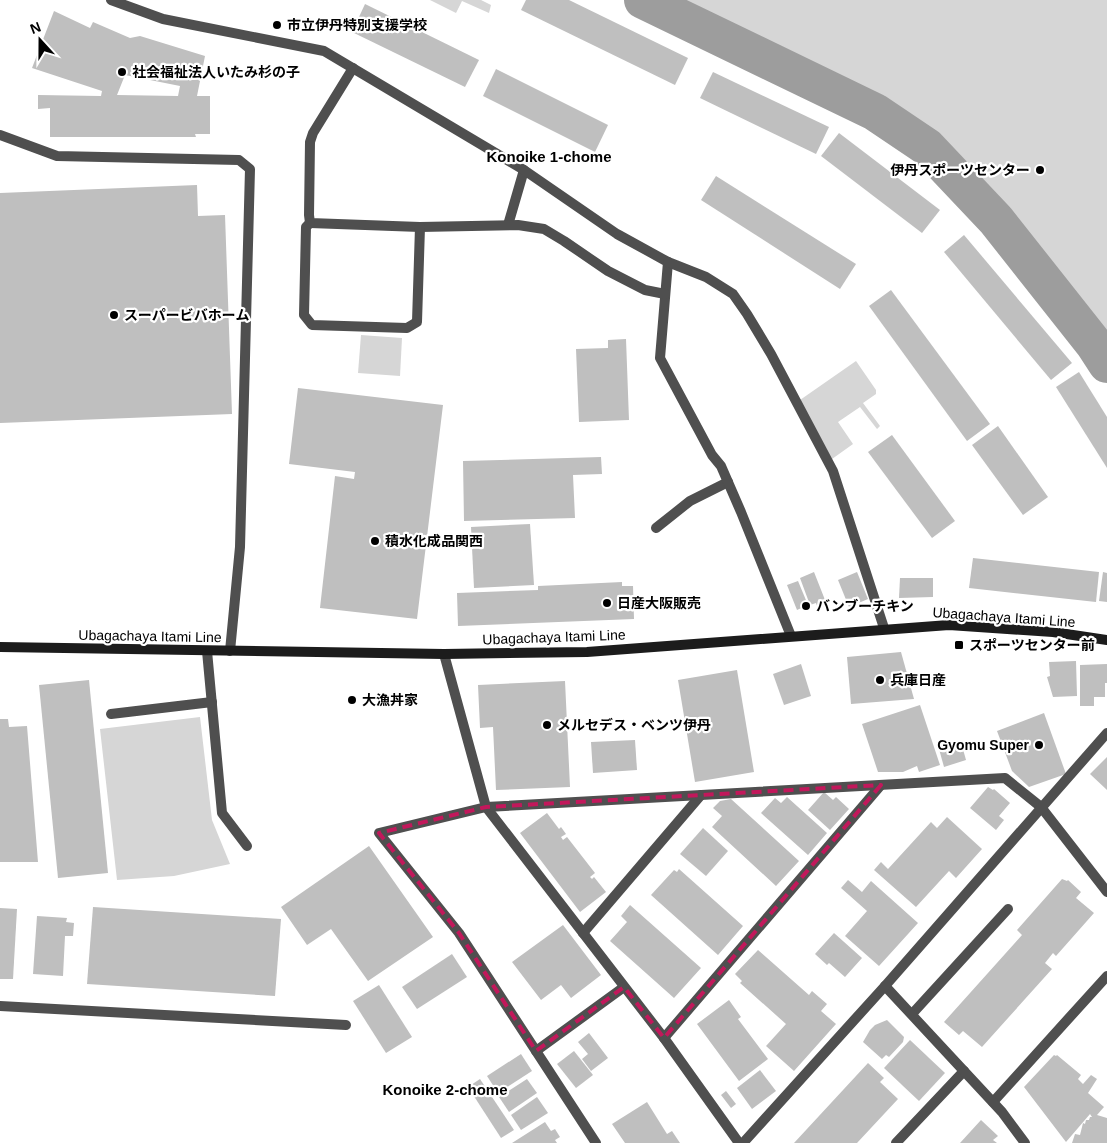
<svg xmlns="http://www.w3.org/2000/svg" width="1107" height="1143" viewBox="0 0 1107 1143" font-family="Helvetica,'Noto Sans JP',sans-serif">
<style>
.green{fill:#d6d6d6}
.lines{fill:none;stroke-linecap:round;stroke-linejoin:round}
.river{stroke:#9d9d9d;stroke-width:38}
.building{fill:#bfbfbf;fill-rule:evenodd}
.lane{stroke:#4f4f4f;stroke-width:10}
.street{stroke:#4f4f4f;stroke-width:10}
.secondary{stroke:#1c1c1c;stroke-width:10}
.marked{fill:none;stroke:#c2185b;stroke-width:4;stroke-dasharray:10 6;stroke-linejoin:round}
.poi-dot{fill:#000;stroke:#fff;stroke-width:2}
.labels{text-anchor:middle;stroke-width:4.5;stroke-linejoin:round;paint-order:stroke}
.poi-label{font-size:14px;font-weight:bold;fill:#000;stroke:#fff;text-anchor:start}
.street-label{font-size:14px;fill:#000;stroke:#fff}
.neighbourhood-label{font-size:15px;font-weight:bold;fill:#000;stroke:#fff}
</style>
<rect width="100%" height="100%" fill="#fff"/>
<g class="green">
<polygon points="430,0 481,0 491,5 489,13 462,1 456,13"/>
<polygon points="681,0 1107,0 1107,335 1007,205 941,135 884,97"/>
<polygon points="361,335 402,338 400,376 358,373"/>
<polygon points="856,361 876,390 876,394 863,403 880,426 877,429 860,407 838,422 853,444 832,459 800,400"/>
<polygon points="200,717 212,820 230,864 174,876 117,880 100,729"/>
</g>
<g class="lines">
<polyline class="river" points="643,0 875,112 927,147 996,220 1094,344 1107,364"/>
</g>
<g class="building">
<polygon points="526,0 569,0 688,58 675,85 521,10"/>
<polygon points="365,4 479,60 465,87 352,32"/>
<path d="M 54,11 L 90,28 L 93,22 L 130,38 L 140,36 L 205,56 L 197,96 L 210,96 L 210,134 L 195,134 L 196,137 L 50,137 L 50,108 L 38,109 L 38,95 L 101,96 L 102,91 L 32,68 ZM 125,75 L 180,86 L 178,96 L 117,95 Z"/>
<polygon points="496,69 608,125 595,152 483,96"/>
<polygon points="713,72 829,127 816,154 700,98"/>
<polygon points="839,133 940,210 922,233 821,156"/>
<polygon points="716,176 856,264 840,289 701,200"/>
<polygon points="197,185 198,216 225,215 232,414 0,423 0,193"/>
<polygon points="964,235 1072,363 1051,380 944,252"/>
<polygon points="891,290 990,424 967,441 869,306"/>
<polygon points="626,339 629,420 579,422 576,349 608,348 608,340"/>
<polygon points="1079,372 1107,417 1107,468 1056,387"/>
<polygon points="298,388 443,405 417,619 320,608 335,476 354,479 355,472 289,464"/>
<polygon points="998,426 1048,497 1023,515 972,445"/>
<polygon points="892,435 955,521 932,538 868,452"/>
<polygon points="601,457 602,474 573,475 575,518 464,521 463,461"/>
<polygon points="530,524 534,585 474,588 471,527"/>
<polygon points="973,558 1099,572 1096,602 969,588"/>
<polygon points="814,572 827,605 818,609 816,603 810,605 800,578"/>
<polygon points="857,572 868,599 849,607 838,580"/>
<polygon points="1103,572 1107,573 1107,602 1099,601"/>
<polygon points="900,578 933,578 933,597 899,598"/>
<polygon points="798,581 808,605 797,610 787,585"/>
<polygon points="622,582 622,586 633,586 634,619 458,626 457,593 538,590 538,586"/>
<polygon points="901,652 914,699 851,704 847,657"/>
<polygon points="1076,661 1077,696 1053,697 1047,677 1050,676 1049,662"/>
<polygon points="801,664 811,696 784,705 773,674"/>
<polygon points="1107,664 1107,683 1105,683 1105,697 1094,697 1094,706 1080,706 1080,665"/>
<polygon points="737,670 754,772 695,782 678,680"/>
<polygon points="89,680 108,873 58,878 39,685"/>
<polygon points="565,681 570,787 496,790 493,727 480,728 478,685"/>
<polygon points="920,705 940,765 919,772 917,766 903,772 878,772 862,724"/>
<polygon points="1044,713 1066,774 1029,787 1012,771 997,731"/>
<polygon points="0,719 8,719 9,727 27,726 38,862 0,862"/>
<polygon points="635,740 637,770 593,773 591,742"/>
<polygon points="961,742 966,760 944,767 939,749"/>
<polygon points="1107,757 1107,790 1090,774"/>
<polygon points="988,787 993,790 994,789 1010,803 999,816 1004,820 996,830 970,808"/>
<polygon points="824,792 833,800 836,797 849,809 830,830 808,810"/>
<polygon points="787,797 827,833 808,855 761,813 775,798 781,803"/>
<polygon points="731,799 799,861 776,886 712,827 722,816 713,808 720,801"/>
<polygon points="547,813 559,829 561,827 566,834 561,837 563,840 567,837 595,873 590,877 592,879 594,877 606,892 580,912 520,833"/>
<polygon points="947,817 982,849 956,878 949,871 916,907 874,870 881,862 888,869 931,822 937,828"/>
<polygon points="703,828 728,851 706,876 680,854"/>
<polygon points="369,846 433,937 368,981 331,929 307,945 281,907"/>
<polygon points="679,869 743,926 718,955 651,895 674,870 677,872"/>
<polygon points="1062,879 1067,881 1068,880 1081,892 1076,898 1094,913 1056,956 1053,953 1045,963 1052,969 982,1047 963,1031 959,1035 944,1022 1022,935 1017,930"/>
<polygon points="848,880 862,892 871,881 918,923 879,966 845,936 867,911 841,888"/>
<polygon points="630,905 701,968 674,998 610,941 627,922 621,916"/>
<polygon points="93,907 281,919 275,996 87,984"/>
<polygon points="0,908 17,909 13,979 0,979"/>
<polygon points="37,916 67,918 66,922 74,923 73,936 65,936 63,976 33,974"/>
<polygon points="563,925 601,975 571,998 561,985 541,1000 512,962"/>
<polygon points="834,933 862,958 845,977 829,963 827,965 815,954"/>
<polygon points="758,950 809,995 812,991 827,1004 821,1011 836,1024 794,1071 766,1046 786,1024 740,983 742,981 735,974"/>
<polygon points="452,954 467,977 417,1009 402,987"/>
<polygon points="379,985 412,1037 386,1053 353,1001"/>
<polygon points="729,1000 741,1017 738,1019 768,1059 739,1081 697,1024"/>
<polygon points="887,1020 904,1037 903,1042 889,1057 886,1055 882,1059 863,1042 870,1030 875,1025"/>
<polygon points="589,1033 608,1058 591,1071 582,1059 588,1054 578,1042"/>
<polygon points="910,1040 945,1073 919,1101 884,1068"/>
<polygon points="574,1051 593,1075 576,1088 557,1064"/>
<polygon points="521,1054 532,1071 498,1093 487,1076"/>
<polygon points="1054,1055 1056,1056 1057,1055 1081,1075 1078,1079 1083,1084 1091,1075 1097,1079 1088,1093 1104,1107 1097,1115 1107,1118 1107,1143 1072,1143 1075,1134 1080,1135 1083,1123 1085,1124 1086,1120 1089,1120 1090,1117 1092,1117 1090,1114 1066,1142 1024,1087"/>
<polygon points="868,1063 884,1078 880,1082 898,1099 857,1143 794,1143"/>
<polygon points="760,1070 776,1091 752,1109 737,1088"/>
<polygon points="480,1079 514,1130 501,1138 468,1087"/>
<polygon points="527,1079 537,1093 509,1112 499,1097"/>
<polygon points="726,1091 736,1104 731,1108 721,1095"/>
<polygon points="537,1097 548,1113 521,1130 511,1115"/>
<polygon points="647,1102 667,1134 672,1131 680,1143 625,1143 612,1124"/>
<polygon points="981,1120 998,1136 993,1140 997,1143 960,1143"/>
<polygon points="545,1122 551,1131 555,1129 560,1137 555,1140 557,1143 512,1143"/>
</g>
<g class="lines">
<g class="lane">
<polyline points="0,135 57,156 239,160 250,169 240,547 230,651"/>
<polyline points="508,225 524,170"/>
<polyline points="656,528 690,501 728,482"/>
<polyline points="207,651 222,813 247,846"/>
<polyline points="111,714 212,702"/>
<polyline points="0,1006 346,1025"/>
<polyline points="912,1014 1008,909"/>
<polyline points="993,1102 1107,976"/>
<polyline points="896,1143 964,1071"/>
</g>
<g class="street">
<polyline points="111,0 163,19 324,51 524,170 617,234 668,262 660,358 712,455 721,466 741,512 791,636"/>
<polyline points="353,68 313,133 310,142 309,215 310,223 420,227 518,225 544,229 564,241 608,271 645,290 665,294"/>
<polyline points="310,223 306,227 304,315 312,325 407,328 417,322 420,227"/>
<polyline points="668,262 706,277 733,294 747,314 771,354 833,471 884,628"/>
<polyline points="444,654 486,807 664,1038 739,1143"/>
<polyline points="583,933 701,795"/>
<polyline points="885,986 1002,1112 1025,1143"/>
<polyline points="664,1038 881,785"/>
<polyline points="536,1051 624,987"/>
<polyline points="596,1143 459,933 379,833 486,807 1005,778 1041,807 1107,892"/>
<polyline points="743,1143 885,986 1107,733"/>
</g>
<polyline class="secondary" points="0,647 444,654 587,652 949,625 1053,632 1107,640"/>
</g>
<path class="marked" d="M 881,785 L 664,1038 L 624,987 L 536,1051 L 459,933 L 379,833 L 486,807 Z"/>
<g class="poi-dot">
<circle cx="277" cy="25" r="5"/>
<circle cx="122" cy="72" r="5"/>
<circle cx="1040" cy="170" r="5"/>
<circle cx="114" cy="315" r="5"/>
<circle cx="375" cy="541" r="5"/>
<circle cx="607" cy="603" r="5"/>
<circle cx="806" cy="606" r="5"/>
<rect x="954" y="640" width="10" height="10" rx="2.5"/>
<circle cx="880" cy="680" r="5"/>
<circle cx="352" cy="700" r="5"/>
<circle cx="547" cy="725" r="5"/>
<circle cx="1039" cy="745" r="5"/>
</g>
<g class="labels">
<g class="poi-label">
<text x="287" y="30">市立伊丹特別支援学校</text>
<text x="132" y="77">社会福祉法人いたみ杉の子</text>
<text x="1030" y="175" text-anchor="end">伊丹スポーツセンター</text>
<text x="124" y="320">スーパービバホーム</text>
<text x="385" y="546">積水化成品関西</text>
<text x="617" y="608">日産大阪販売</text>
<text x="816" y="611">バンブーチキン</text>
<text x="969" y="650">スポーツセンター前</text>
<text x="890" y="685">兵庫日産</text>
<text x="362" y="705">大漁丼家</text>
<text x="557" y="730">メルセデス・ベンツ伊丹</text>
<text x="1029" y="750" text-anchor="end">Gyomu Super</text>
</g>
<g class="street-label">
<text transform="translate(1004 617) rotate(4)" y="5">Ubagachaya Itami Line</text>
<text transform="translate(150 636) rotate(1)" y="5">Ubagachaya Itami Line</text>
<text transform="translate(554 637) rotate(-2)" y="5">Ubagachaya Itami Line</text>
</g>
<g class="neighbourhood-label">
<text x="549" y="162">Konoike 1-chome</text>
<text x="445" y="1095">Konoike 2-chome</text>
</g>
</g>
<g transform="translate(40 40) rotate(339)" stroke="#ffffff" stroke-width="4" paint-order="stroke">
<path d="M0-4L9 19L0 12L-9 19Z" fill="#000000"/>
<text y="-8" font-size="14" font-weight="bold" text-anchor="middle" fill="#000000">N</text>
</g>
</svg>
